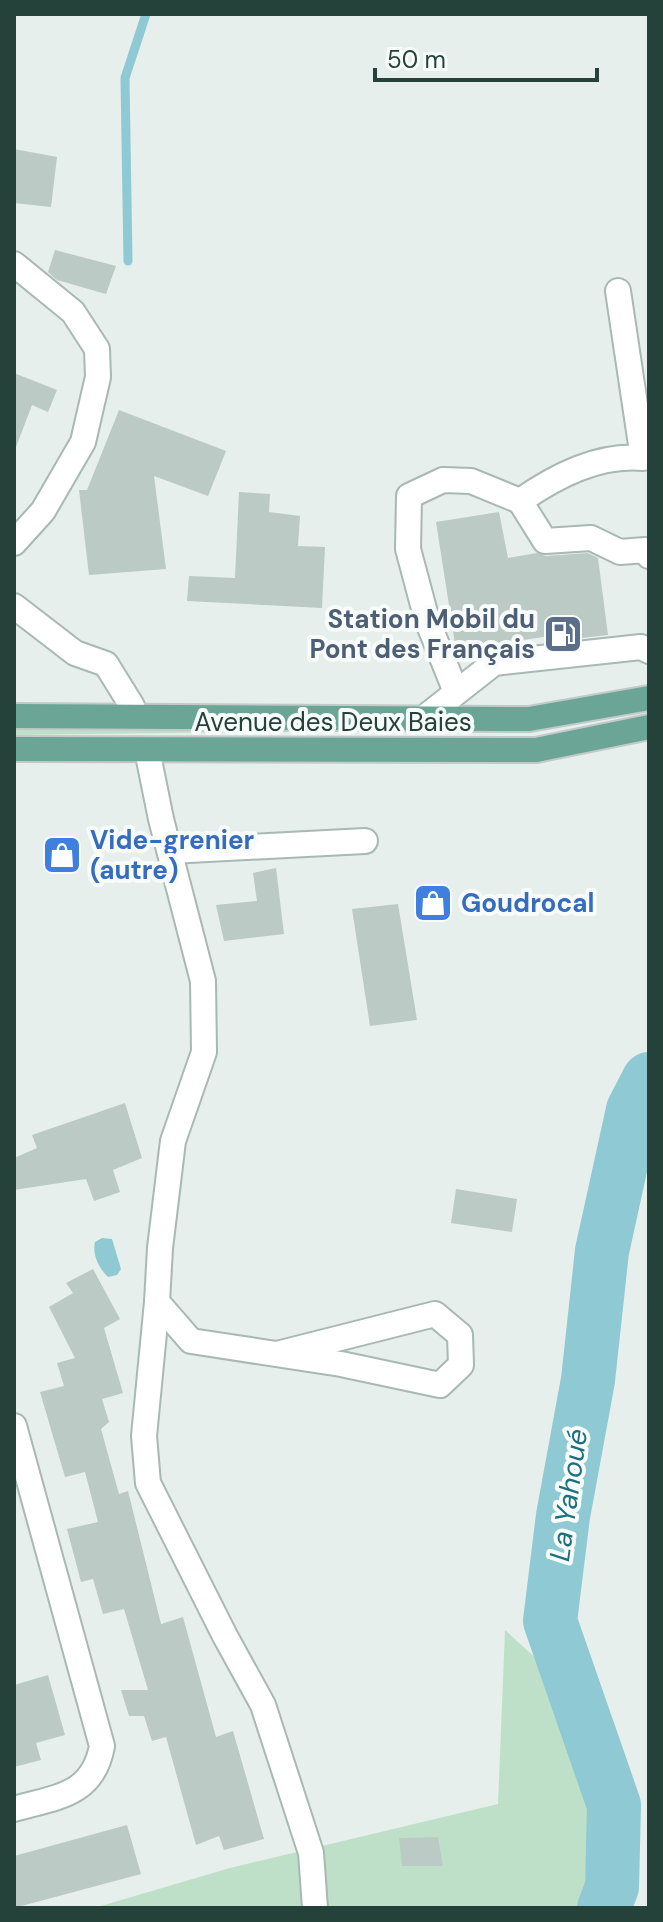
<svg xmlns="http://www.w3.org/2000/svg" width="663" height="1922" viewBox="0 0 663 1922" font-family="'DM Sans',sans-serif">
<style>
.green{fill:#bfe0c8}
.water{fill:#8ec9d4}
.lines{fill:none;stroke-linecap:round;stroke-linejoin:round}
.stream{stroke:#8ec9d4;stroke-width:9}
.river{stroke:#8ec9d4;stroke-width:54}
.building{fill:#bbcac4}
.minor-casing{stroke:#a8b8b2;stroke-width:28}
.major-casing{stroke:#c2cac8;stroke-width:28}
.minor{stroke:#fff;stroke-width:24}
.major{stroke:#6aa596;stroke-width:24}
.labels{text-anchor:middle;stroke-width:8;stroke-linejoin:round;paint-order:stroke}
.service-label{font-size:26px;font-weight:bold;fill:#4e5e75;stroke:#f7fbf9;text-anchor:end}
.street-label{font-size:26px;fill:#24423a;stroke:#f7fbf9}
.shop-label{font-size:26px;font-weight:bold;fill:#366cbe;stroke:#f7fbf9;text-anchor:start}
.water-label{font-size:28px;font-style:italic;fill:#1c6f80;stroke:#f7fbf9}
</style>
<rect width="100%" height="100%" fill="#e6efeb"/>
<g class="green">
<polygon points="649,709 513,729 14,735 14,720"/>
<polygon points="505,1630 553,1674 601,1811 588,1908 94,1908 230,1868 498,1804"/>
</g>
<path class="water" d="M 102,1238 L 112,1239 L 121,1269 L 117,1275 L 108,1277 C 99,1268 92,1255 95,1242 Z"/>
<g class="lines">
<polyline class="stream" points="128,261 125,78 146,14"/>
<polyline class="river" points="604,1908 612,1887 614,1805 550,1621 563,1516 588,1380 602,1251 633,1110 649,1079"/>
</g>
<g class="building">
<polygon points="14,149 57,157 51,207 14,203"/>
<polygon points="55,250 116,266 106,294 57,280 48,272"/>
<polygon points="14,373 57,390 48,412 32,405 16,447 14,446"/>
<polygon points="119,410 226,451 208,496 154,476 166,569 89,575 79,490 87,490"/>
<polygon points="239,492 270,494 269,512 300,516 298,546 325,547 322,608 187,601 189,576 235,578"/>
<polygon points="499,512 508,558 537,553 546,556 588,553 598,558 608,635 564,640 563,634 456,650 436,522"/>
<polygon points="276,868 284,934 224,941 216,905 257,901 253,873"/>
<polygon points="398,904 417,1020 370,1026 352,909"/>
<polygon points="125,1103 142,1158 113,1170 120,1192 94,1201 86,1179 14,1190 14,1158 37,1148 32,1135"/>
<polygon points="456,1189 517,1199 512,1232 451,1223"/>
<polygon points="93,1269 120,1319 104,1328 123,1393 102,1399 109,1422 101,1429 119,1494 128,1491 161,1624 183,1617 216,1737 233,1731 264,1839 224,1850 219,1836 196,1845 166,1737 152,1741 144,1716 129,1716 121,1690 148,1690 124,1609 103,1614 93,1579 81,1582 67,1529 98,1522 85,1472 65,1477 40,1392 64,1386 57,1363 75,1358 49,1307 73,1293 66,1283"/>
<polygon points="48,1675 65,1735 36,1743 41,1760 14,1767 14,1685"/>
<polygon points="127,1825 141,1874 14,1908 14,1856"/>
<polygon points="438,1837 443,1866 402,1866 399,1838"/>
</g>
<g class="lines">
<defs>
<g id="minor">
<polyline points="14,264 73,312 97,349 98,377 83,442 43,511 14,543"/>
<path d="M 618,291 L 643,458 C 598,454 556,476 520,501 L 545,541 L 591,538 L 620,552 L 645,550 L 649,556"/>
<polyline points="14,606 75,653 106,664 132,706 134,716"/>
<polyline points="456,692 427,620 408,549 409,496 443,480 471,481 520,501"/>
<polyline points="424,718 494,663 641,647 649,651"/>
<polyline points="147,750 161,819 203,981 204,1052 173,1141 160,1248 157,1302 191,1341 341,1364 440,1385 461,1365 460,1335 435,1314 277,1354"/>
<polyline points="170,851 365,841"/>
<polyline points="157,1302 144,1436 148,1483 225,1636 263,1705 311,1853 315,1908"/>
<path d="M 14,1426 L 102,1746 C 93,1796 56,1797 14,1809"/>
</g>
<g id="major">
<polyline points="14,716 529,719 649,698"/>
<polyline points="14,749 536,750 649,727"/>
</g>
</defs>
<use href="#minor" class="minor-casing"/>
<use href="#major" class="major-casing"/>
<use href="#minor" class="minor"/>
<use href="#major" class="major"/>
</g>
<defs>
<symbol id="fuel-square" viewBox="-11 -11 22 22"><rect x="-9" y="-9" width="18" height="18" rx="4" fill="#5c6f8a" stroke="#f7fbf9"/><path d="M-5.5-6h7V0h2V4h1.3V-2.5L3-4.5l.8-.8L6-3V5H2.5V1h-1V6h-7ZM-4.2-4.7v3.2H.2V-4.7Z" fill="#fff"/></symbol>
<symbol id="shop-square" viewBox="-11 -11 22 22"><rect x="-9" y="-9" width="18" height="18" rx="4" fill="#3f7fe0" stroke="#f7fbf9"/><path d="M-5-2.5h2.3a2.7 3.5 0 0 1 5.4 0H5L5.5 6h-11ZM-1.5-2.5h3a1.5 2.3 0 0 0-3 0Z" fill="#fff"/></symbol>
</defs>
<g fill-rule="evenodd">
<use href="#fuel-square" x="541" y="612" width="44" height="44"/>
<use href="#shop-square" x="40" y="833" width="44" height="44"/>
<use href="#shop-square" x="411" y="881" width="44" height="44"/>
</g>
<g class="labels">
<g class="service-label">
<text x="535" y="628">Station Mobil du<tspan x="535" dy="30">Pont des Français</tspan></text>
</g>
<g class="street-label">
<text x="333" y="731">Avenue des Deux Baies</text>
</g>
<g class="shop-label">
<text x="90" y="849">Vide-grenier<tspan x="90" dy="30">(autre)</tspan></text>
<text x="461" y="912">Goudrocal</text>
</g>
<g class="water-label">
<text transform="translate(568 1495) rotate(-82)" y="10">La Yahoué</text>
</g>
</g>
<rect width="663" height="1922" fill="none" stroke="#24423a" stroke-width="32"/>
<path d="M375 68v12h222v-12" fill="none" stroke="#24423a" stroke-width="4"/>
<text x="387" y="68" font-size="24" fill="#24423a" stroke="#f7fbf9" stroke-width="6" paint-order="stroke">50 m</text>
</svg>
